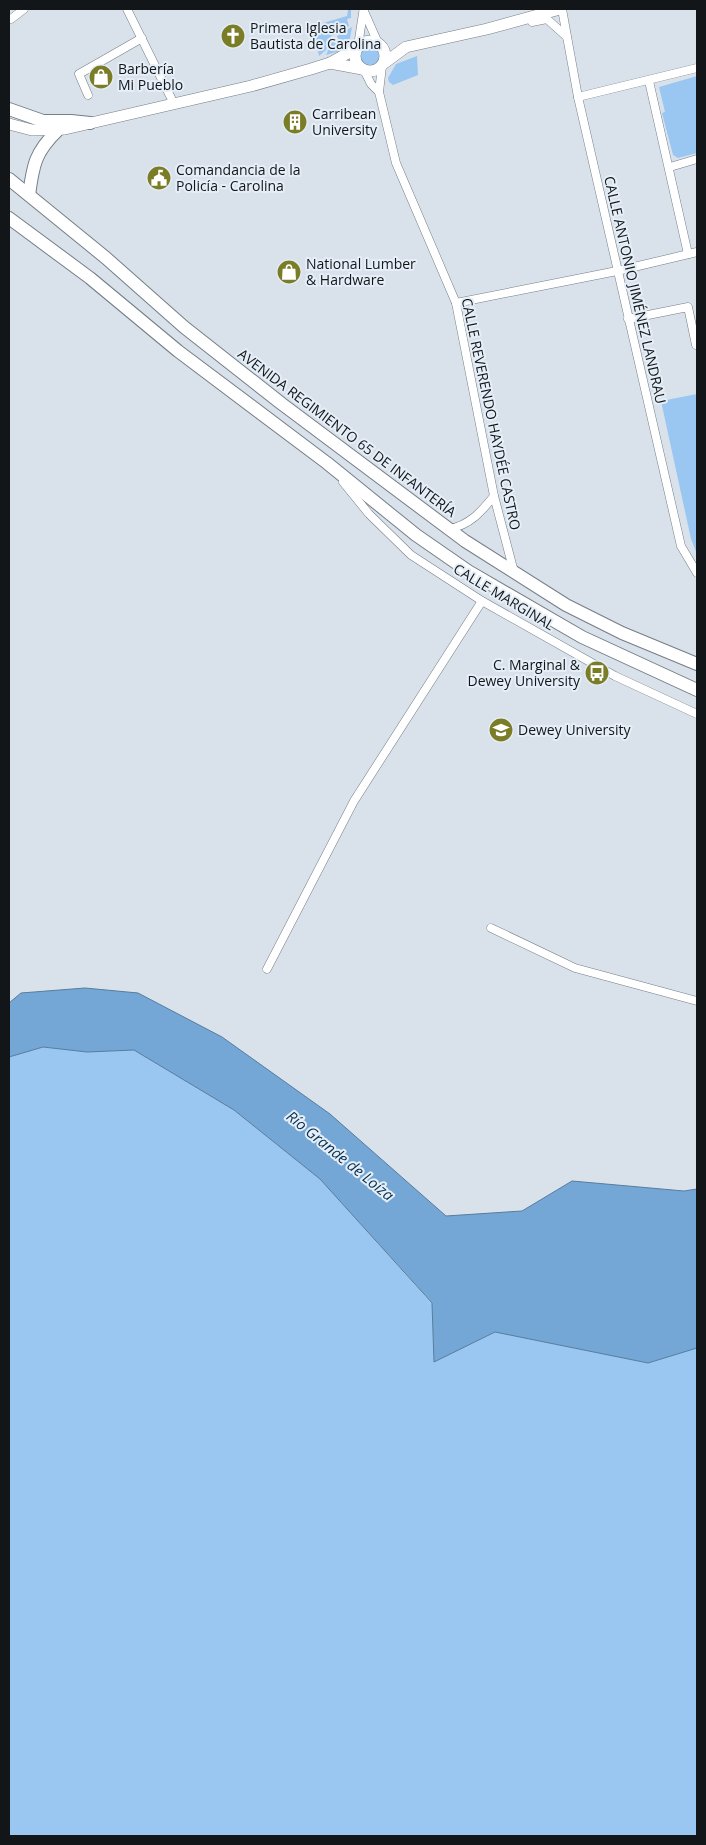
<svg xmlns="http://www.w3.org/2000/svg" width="706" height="1845" viewBox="0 0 706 1845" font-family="'Open Sans',sans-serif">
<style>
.green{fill:#99c7f1}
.water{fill:#74a7d5;stroke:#577c9d}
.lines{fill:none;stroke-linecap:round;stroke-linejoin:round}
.street-casing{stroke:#757e86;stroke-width:9}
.secondary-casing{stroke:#757e86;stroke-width:12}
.primary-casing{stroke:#757e86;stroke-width:14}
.street{stroke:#fff;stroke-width:8}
.secondary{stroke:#fff;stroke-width:11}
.primary{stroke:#fff;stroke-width:12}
.labels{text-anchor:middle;stroke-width:4;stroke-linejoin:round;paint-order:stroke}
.poi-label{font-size:14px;fill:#121619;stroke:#e6eff8;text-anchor:start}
.street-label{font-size:14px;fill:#121619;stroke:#e6eff8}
.water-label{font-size:15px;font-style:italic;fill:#052f4d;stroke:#e6eff8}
</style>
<rect width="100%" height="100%" fill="#d9e2eb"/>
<g class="green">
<polygon points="351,9 351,18 347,19 349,26 331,36 326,50 319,56 313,26 347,16 348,10"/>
<polygon points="352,27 349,43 339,41 337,36"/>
<polygon points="332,41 339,45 340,51 326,55"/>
<circle cx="370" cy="55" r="10"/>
<polygon points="417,56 418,75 393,85 389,82 388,78 396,64"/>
<polygon points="697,76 697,153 678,158 673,155 662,113 665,112 659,87"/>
<polygon points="697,394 697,554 691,539 661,401"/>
<polygon points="43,1047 87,1052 134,1050 234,1110 320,1179 432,1304 434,1362 495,1332 648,1363 697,1348 697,1836 9,1836 9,1057"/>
</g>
<polygon class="water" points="85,988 138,993 222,1037 330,1114 446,1216 522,1211 572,1181 684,1191 697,1189 697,1348 648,1363 495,1332 434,1362 432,1303 320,1179 234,1110 134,1050 87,1052 43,1047 9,1057 9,1003 21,993"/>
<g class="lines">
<defs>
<g id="street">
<polyline points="127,9 174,104"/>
<polyline points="363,9 378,43"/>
<polyline points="562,9 578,97 681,546 697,573"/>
<polyline points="11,19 24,9"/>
<polyline points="532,22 547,19 567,37"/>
<polyline points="358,46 363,13"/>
<polyline points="382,66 379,92 396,163 456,303 494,496 514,572"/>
<polyline points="364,70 371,84 379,92"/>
<polyline points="649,81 688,254"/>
<polyline points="88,95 79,74 142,38"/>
<polyline points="578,97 697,68"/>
<polyline points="670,167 697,159"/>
<polyline points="456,303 617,271 697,252"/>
<polyline points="628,319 688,307 696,345"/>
<polyline points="343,482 369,514 411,555 482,601 615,676 697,714"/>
<path d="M 449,529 C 470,525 481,512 494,496"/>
<polyline points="491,928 575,968 697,1001"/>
<polyline points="267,969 354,801 482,601"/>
</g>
<g id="secondary">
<circle cx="370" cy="56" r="15"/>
<polyline points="330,63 362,69"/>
<polyline points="383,64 406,47 487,29 560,9"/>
<polyline points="9,124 32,130 65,129 251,86 311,69 330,63 357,48"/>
</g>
<g id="primary">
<polyline points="9,109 43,121 71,121 90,123"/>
<polyline points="9,179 106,258 184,327 282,404 465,541 566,605 622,633 697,664"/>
<path d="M 29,195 C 33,165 35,152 58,130"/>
<polyline points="9,218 90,278 178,351 327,463 416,535 468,571 582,637 697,690"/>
</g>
</defs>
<use href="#street" class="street-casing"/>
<use href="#secondary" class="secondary-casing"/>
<use href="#primary" class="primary-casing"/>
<use href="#street" class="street"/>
<use href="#secondary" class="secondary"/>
<use href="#primary" class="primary"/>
</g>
<defs>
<symbol id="church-disc" viewBox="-11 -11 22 22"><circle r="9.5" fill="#7a7d26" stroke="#e6eff8"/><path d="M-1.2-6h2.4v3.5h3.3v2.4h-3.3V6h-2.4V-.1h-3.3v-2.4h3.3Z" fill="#fff"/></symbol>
<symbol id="shop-disc" viewBox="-11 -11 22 22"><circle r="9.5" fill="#7a7d26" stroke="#e6eff8"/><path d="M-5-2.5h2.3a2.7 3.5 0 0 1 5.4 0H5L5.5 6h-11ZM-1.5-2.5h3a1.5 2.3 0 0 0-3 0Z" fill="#fff"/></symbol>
<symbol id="building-disc" viewBox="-11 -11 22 22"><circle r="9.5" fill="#7a7d26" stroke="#e6eff8"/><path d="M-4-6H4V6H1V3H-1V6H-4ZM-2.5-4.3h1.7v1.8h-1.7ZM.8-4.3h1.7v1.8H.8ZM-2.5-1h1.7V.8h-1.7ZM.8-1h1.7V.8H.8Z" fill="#fff"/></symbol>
<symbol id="civic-disc" viewBox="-11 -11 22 22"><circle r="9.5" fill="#7a7d26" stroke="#e6eff8"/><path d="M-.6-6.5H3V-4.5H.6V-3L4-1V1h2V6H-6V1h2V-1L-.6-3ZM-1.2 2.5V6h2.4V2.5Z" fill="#fff"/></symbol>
<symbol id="bus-disc" viewBox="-11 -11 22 22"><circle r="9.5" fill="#7a7d26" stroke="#e6eff8"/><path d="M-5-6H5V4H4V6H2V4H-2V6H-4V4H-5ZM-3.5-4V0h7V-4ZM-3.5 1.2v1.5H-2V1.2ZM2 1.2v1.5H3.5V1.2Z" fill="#fff"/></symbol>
<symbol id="university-disc" viewBox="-11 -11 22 22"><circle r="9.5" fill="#7a7d26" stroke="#e6eff8"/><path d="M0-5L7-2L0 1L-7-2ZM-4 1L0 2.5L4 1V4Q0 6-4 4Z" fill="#fff"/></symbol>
</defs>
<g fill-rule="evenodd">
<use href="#church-disc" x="219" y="22" width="28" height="28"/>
<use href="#shop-disc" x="87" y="63" width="28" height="28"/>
<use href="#building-disc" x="281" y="108" width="28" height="28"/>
<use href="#civic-disc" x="145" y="164" width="28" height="28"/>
<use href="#shop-disc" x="275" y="258" width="28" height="28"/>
<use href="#bus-disc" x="583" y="659" width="28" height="28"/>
<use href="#university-disc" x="487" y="716" width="28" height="28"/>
</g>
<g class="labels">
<g class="poi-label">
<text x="250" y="33">Primera Iglesia<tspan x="250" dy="16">Bautista de Carolina</tspan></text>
<text x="118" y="74">Barbería<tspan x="118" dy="16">Mi Pueblo</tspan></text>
<text x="312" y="119">Carribean<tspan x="312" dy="16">University</tspan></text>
<text x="176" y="175">Comandancia de la<tspan x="176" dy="16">Policía - Carolina</tspan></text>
<text x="306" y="269">National Lumber<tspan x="306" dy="16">&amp; Hardware</tspan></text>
<text x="580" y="670" text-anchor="end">C. Marginal &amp;<tspan x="580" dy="16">Dewey University</tspan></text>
<text x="518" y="735">Dewey University</text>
</g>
<g class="street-label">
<text transform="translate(635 290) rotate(77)" y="5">CALLE ANTONIO JIMÉNEZ LANDRAU</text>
<text transform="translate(491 414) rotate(78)" y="5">CALLE REVERENDO HAYDÉE CASTRO</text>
<text transform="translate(347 433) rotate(37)" y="5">AVENIDA REGIMIENTO 65 DE INFANTERÍA</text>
<text transform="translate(504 597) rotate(31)" y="5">CALLE MARGINAL</text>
</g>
<g class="water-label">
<text transform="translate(340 1156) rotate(39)" y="5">Río Grande de Loíza</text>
</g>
</g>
<rect width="706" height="1845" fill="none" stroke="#121619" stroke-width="20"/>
</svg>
